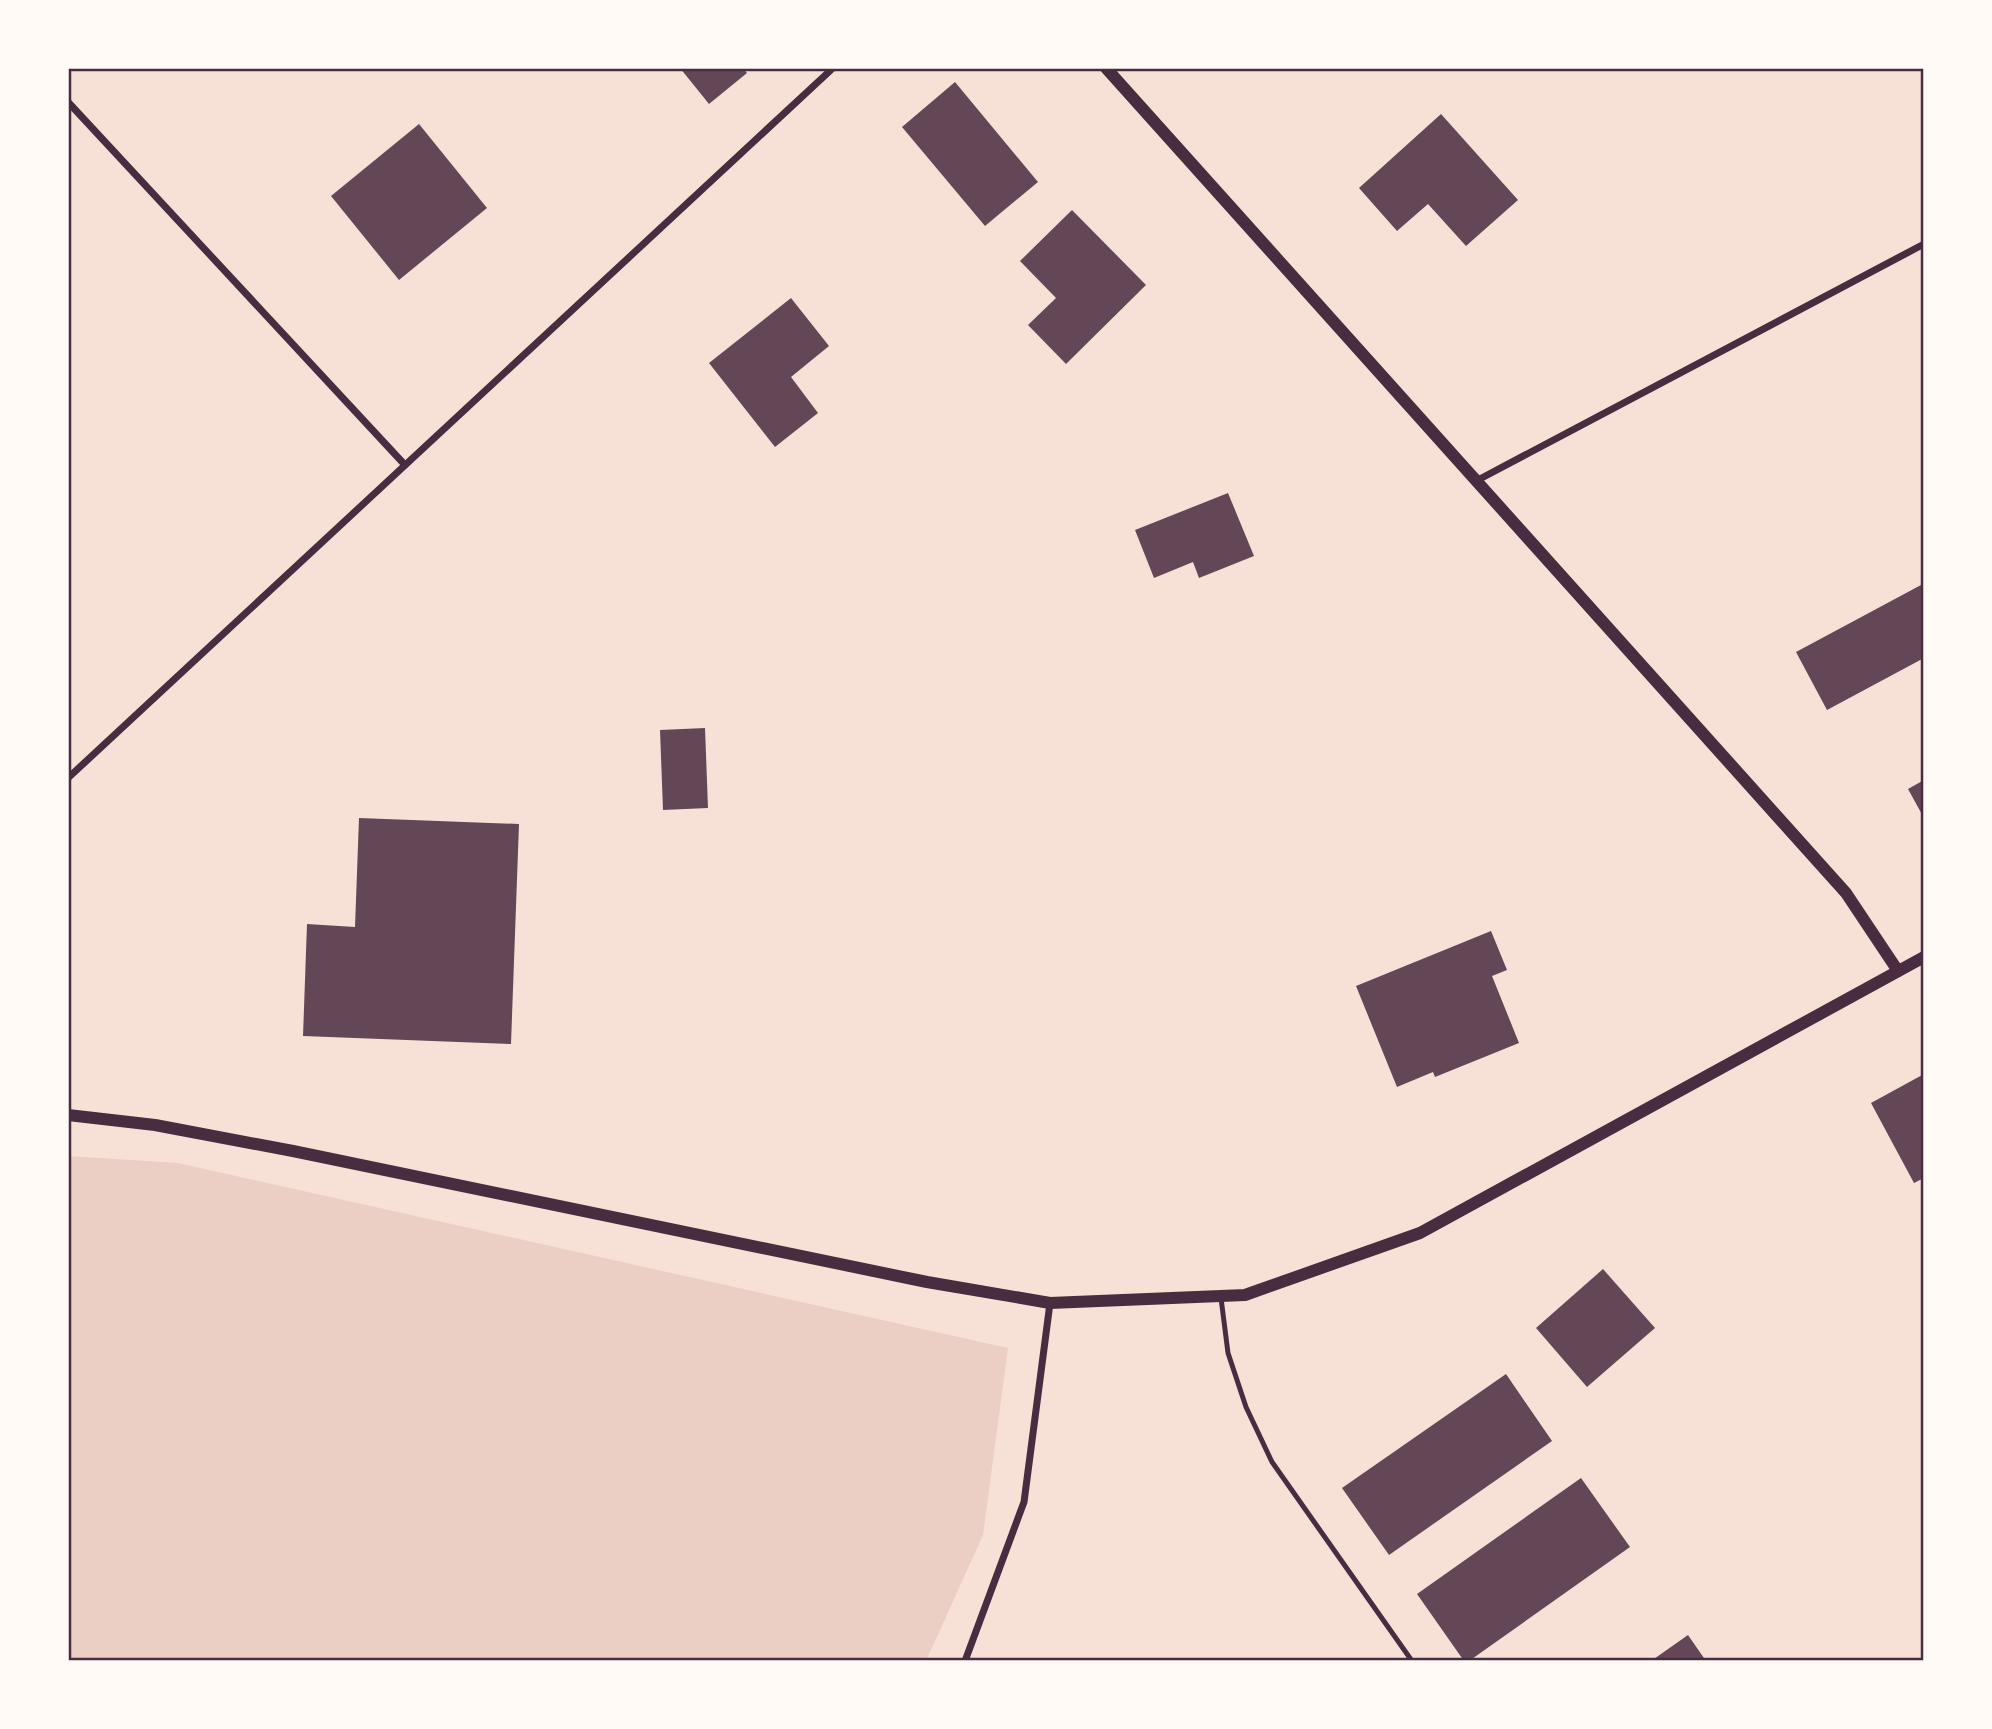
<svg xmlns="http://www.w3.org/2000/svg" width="1992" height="1729" viewBox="0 0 1992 1729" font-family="'Fira Sans',sans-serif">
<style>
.green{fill:#ebcfc5}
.building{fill:#644757}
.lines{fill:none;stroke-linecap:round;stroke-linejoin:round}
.service{stroke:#4a2c40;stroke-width:5}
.minor{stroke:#4a2c40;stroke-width:7}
.tertiary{stroke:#4a2c40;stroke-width:12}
.neatline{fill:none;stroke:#4a2c40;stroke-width:2.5}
</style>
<rect width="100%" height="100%" fill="#f7e1d7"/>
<polygon class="green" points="68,1156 178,1163 1008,1348 983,1535 926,1661 68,1661"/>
<g class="building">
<polygon points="680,68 743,68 747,73 709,104"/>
<polygon points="955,82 1038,182 985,226 902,127"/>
<polygon points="1441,114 1518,200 1466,246 1428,204 1397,231 1359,188"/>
<polygon points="419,124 487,208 399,280 331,196"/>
<polygon points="1072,210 1146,285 1066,364 1028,325 1056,298 1020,261"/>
<polygon points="791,298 829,346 791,377 818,413 775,447 709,363"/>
<polygon points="1228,493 1254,556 1199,578 1193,562 1154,578 1135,530"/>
<polygon points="1921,585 1924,591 1924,658 1827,710 1796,652"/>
<polygon points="705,728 708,808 663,810 660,730"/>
<polygon points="1924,780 1924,818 1908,789"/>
<polygon points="359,818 519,824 511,1044 303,1036 307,924 355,927"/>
<polygon points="1491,931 1507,970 1492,976 1519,1043 1435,1077 1433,1072 1397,1087 1356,986"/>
<polygon points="1924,1074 1924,1178 1914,1183 1871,1103"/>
<polygon points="1603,1269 1655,1328 1587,1387 1536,1328"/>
<polygon points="1506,1374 1552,1441 1389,1555 1342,1488"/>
<polygon points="1581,1478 1630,1547 1469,1661 1464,1661 1417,1594"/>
<polygon points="1688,1635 1706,1661 1651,1661"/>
</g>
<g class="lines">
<polyline class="service" points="1221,1298 1228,1353 1246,1407 1272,1462 1412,1661"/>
<g class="minor">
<polyline points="68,102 405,465"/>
<polyline points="1476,481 1924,244"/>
<polyline points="68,778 833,68"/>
<polyline points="965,1661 1024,1502 1050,1303"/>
</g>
<g class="tertiary">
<polyline points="1106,68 1846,893 1898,971"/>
<polyline points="68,1115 155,1125 293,1151 927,1282 1050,1303 1245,1295 1420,1233 1924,957"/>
</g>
</g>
<rect width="1992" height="1729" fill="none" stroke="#fffaf5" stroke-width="140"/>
<rect x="70" y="70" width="1852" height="1589" class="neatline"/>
</svg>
